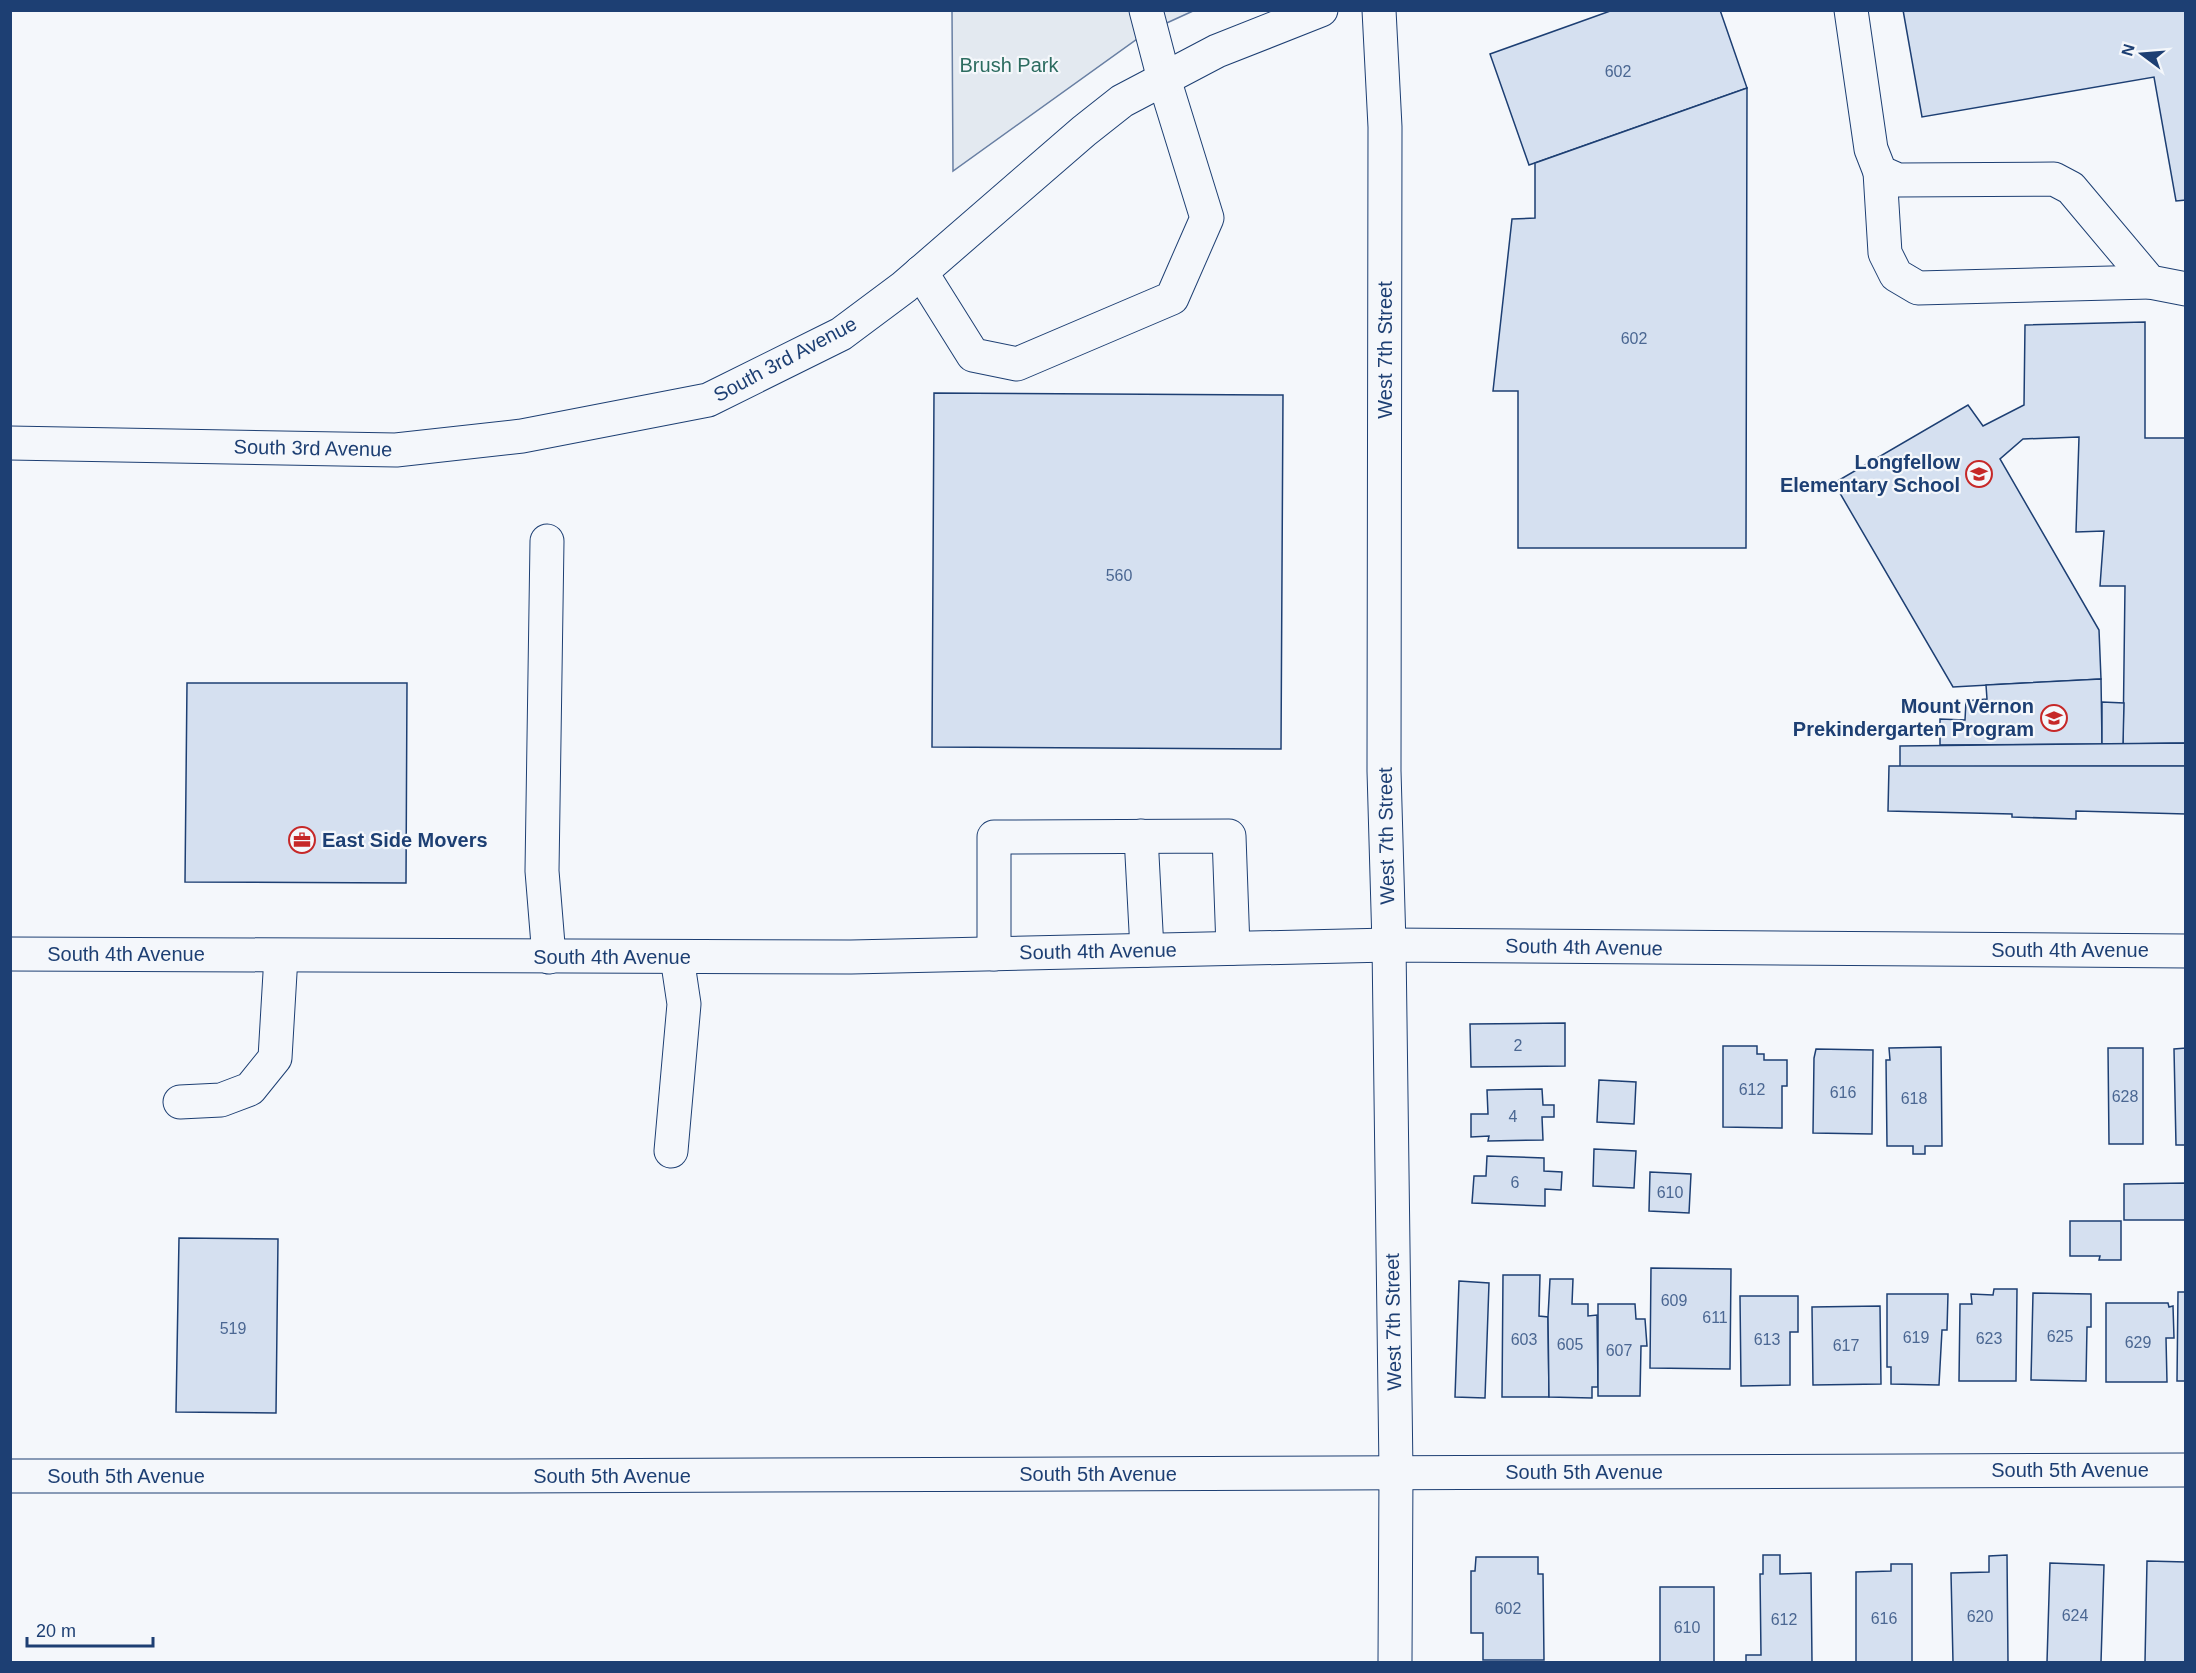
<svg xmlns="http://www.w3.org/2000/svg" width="2196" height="1673" viewBox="0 0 2196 1673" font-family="Arial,sans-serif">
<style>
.green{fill:#e3e9f0;stroke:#687fa3;stroke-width:1.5}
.building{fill:#d5e0f0;stroke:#1d3f73;stroke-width:1.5}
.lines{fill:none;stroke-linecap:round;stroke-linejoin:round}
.minor-casing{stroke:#1d3f73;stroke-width:35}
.minor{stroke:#f4f7fb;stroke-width:33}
.labels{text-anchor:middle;stroke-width:4.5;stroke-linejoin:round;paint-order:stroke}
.number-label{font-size:16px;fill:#4b6792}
.park-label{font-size:20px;fill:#2c6c60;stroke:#f4f7fb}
.street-label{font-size:20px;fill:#1d3f73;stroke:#f4f7fb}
.poi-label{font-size:20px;font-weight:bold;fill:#1d3f73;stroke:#f4f7fb;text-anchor:end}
</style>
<rect width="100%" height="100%" fill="#f4f7fb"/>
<polygon class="green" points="952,11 1193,11 1147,32 953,171"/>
<g class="building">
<polygon points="1613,10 1720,10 1747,88 1529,165 1490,54"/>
<polygon points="1903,10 2186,10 2186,200 2176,201 2154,77 1922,117"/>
<polygon points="1747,88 1746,548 1518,548 1518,391 1493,391 1512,219 1535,218 1535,163"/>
<polygon points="2145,322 2145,438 2186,438 2186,743 2123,744 2125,586 2100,586 2104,531 2076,532 2079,437 2023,439 2000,459 2099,630 2101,679 1953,687 1834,483 1968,405 1983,426 2024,405 2025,325"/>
<polygon points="934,393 1283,395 1281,749 932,747"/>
<polygon points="2101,679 2102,744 1940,745 1940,719 1965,720 1966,701 1987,699 1986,685"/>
<polygon points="187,683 407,683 406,883 185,882"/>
<polygon points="2102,702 2124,703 2123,744 2102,744"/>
<polygon points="2186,743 2186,766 1900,767 1900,746"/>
<polygon points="1889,766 2186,766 2186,814 2076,811 2076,819 2012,817 2012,814 1888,811"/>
<polygon points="1565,1023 1565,1066 1471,1067 1470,1024"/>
<polygon points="1723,1046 1757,1046 1757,1054 1764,1054 1764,1060 1787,1060 1787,1086 1782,1086 1782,1128 1723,1127"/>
<polygon points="1941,1047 1942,1146 1925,1146 1925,1154 1913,1154 1913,1146 1887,1146 1886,1060 1890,1060 1889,1048"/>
<polygon points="2108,1048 2143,1048 2143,1144 2109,1144"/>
<polygon points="2186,1048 2186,1145 2176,1145 2174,1049"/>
<polygon points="1816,1049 1873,1050 1872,1134 1813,1133 1814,1058"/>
<polygon points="1599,1080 1636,1082 1634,1124 1597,1122"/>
<polygon points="1542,1089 1543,1105 1554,1105 1554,1117 1542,1117 1543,1140 1488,1141 1489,1136 1471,1137 1471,1114 1488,1114 1487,1090"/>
<polygon points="1594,1149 1636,1151 1634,1188 1593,1186"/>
<polygon points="1487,1156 1544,1158 1544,1171 1562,1172 1561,1190 1545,1189 1545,1206 1472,1203 1474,1176 1486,1176"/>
<polygon points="1650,1172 1691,1174 1689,1213 1649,1211"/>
<polygon points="2186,1183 2186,1220 2124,1220 2124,1184"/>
<polygon points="2070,1221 2121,1221 2121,1260 2099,1260 2100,1256 2070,1256"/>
<polygon points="179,1238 278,1239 276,1413 176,1412"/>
<polygon points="1651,1268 1731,1269 1730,1369 1650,1368"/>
<polygon points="1503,1275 1540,1275 1539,1316 1548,1317 1549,1397 1502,1397"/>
<polygon points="1550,1279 1573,1279 1572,1304 1588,1304 1588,1316 1597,1315 1598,1387 1592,1387 1592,1398 1549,1397 1548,1317"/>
<polygon points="1459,1281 1489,1283 1485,1398 1455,1397"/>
<polygon points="1994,1289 2017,1289 2016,1381 1959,1381 1960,1304 1972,1304 1971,1294 1993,1295"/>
<polygon points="2178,1292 2186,1292 2186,1381 2177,1381"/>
<polygon points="2033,1293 2091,1294 2091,1327 2087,1327 2086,1381 2031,1380"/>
<polygon points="1887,1294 1948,1294 1947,1330 1942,1330 1939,1385 1891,1384 1891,1367 1887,1367"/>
<polygon points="1740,1296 1798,1296 1798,1332 1790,1332 1790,1385 1741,1386"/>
<polygon points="2106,1303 2168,1303 2169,1307 2173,1306 2174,1338 2166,1338 2167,1382 2106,1382"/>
<polygon points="1598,1304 1635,1304 1636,1319 1645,1319 1647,1346 1641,1346 1640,1396 1598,1396"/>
<polygon points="1880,1306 1881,1384 1813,1385 1812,1307"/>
<polygon points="1763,1555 1780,1555 1780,1574 1811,1573 1812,1662 1746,1662 1746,1655 1761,1655 1760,1574 1763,1574"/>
<polygon points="2007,1555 2008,1662 1953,1662 1951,1573 1989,1572 1989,1556"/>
<polygon points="1476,1557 1538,1557 1538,1574 1543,1574 1544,1660 1483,1660 1483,1633 1471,1633 1471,1571 1475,1571"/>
<polygon points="2147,1561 2186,1562 2186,1662 2145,1662"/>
<polygon points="2050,1563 2104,1565 2101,1662 2047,1662"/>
<polygon points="1891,1564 1912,1564 1912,1662 1856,1662 1856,1572 1891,1571"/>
<rect x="1660" y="1587" width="54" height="75"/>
</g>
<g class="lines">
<defs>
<g id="minor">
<polyline points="1379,10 1385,127 1384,771 1389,945 1396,1472 1395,1662"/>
<polyline points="1851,10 1871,149 1880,172 1898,180 2054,179 2071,188 2150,282 2186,289"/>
<polyline points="1880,172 1885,253 1896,275 1918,288 2150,282"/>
<polyline points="921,272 973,355 1017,364 1172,298 1207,218 1164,79 1146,10"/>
<polyline points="10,443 396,450 522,436 708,400 841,334 904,287 1084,131 1122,101 1217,51 1321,10"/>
<polyline points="547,541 542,871 549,957"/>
<polyline points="1141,836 1147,950"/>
<polyline points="10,954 851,957 1389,945 2186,951"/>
<polyline points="994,954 994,837 1229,836 1233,948"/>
<polyline points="180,1102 221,1100 250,1089 275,1058 281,956"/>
<polyline points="671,1151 684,1004 677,957"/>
<polyline points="10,1476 506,1476 2186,1470"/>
</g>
</defs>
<use href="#minor" class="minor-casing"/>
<use href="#minor" class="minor"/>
</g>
<defs>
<symbol id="school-ring" viewBox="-11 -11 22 22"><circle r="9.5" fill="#f4f7fb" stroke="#c62828" stroke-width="1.5"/><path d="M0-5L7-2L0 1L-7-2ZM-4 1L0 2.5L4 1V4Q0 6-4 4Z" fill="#c62828"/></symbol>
<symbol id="office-ring" viewBox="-11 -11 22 22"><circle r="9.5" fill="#f4f7fb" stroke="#c62828" stroke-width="1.5"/><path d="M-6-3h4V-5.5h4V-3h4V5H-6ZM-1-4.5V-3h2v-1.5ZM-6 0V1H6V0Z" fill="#c62828"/></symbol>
</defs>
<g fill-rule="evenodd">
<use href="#school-ring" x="1964" y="459" width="30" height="30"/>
<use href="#school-ring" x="2039" y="703" width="30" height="30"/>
<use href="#office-ring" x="287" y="825" width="30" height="30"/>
</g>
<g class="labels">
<g class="number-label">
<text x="1618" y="77">602</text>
<text x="1634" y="344">602</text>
<text x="1119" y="581">560</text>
<text x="1518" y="1051">2</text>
<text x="1752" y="1095">612</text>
<text x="1843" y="1098">616</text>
<text x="2125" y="1102">628</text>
<text x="1914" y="1104">618</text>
<text x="1513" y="1122">4</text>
<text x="1515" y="1188">6</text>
<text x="1670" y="1198">610</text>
<text x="1674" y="1306">609</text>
<text x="1715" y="1323">611</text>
<text x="233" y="1334">519</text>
<text x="2060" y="1342">625</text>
<text x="1916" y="1343">619</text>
<text x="1989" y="1344">623</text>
<text x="1524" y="1345">603</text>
<text x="1767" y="1345">613</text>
<text x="2138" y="1348">629</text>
<text x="1570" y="1350">605</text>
<text x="1846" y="1351">617</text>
<text x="1619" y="1356">607</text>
<text x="1508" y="1614">602</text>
<text x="2075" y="1621">624</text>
<text x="1980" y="1622">620</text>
<text x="1884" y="1624">616</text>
<text x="1784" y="1625">612</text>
<text x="1687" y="1633">610</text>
</g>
<g class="park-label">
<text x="1009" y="72">Brush Park</text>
</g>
<g class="street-label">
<text transform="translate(1385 350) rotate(-90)" y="7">West 7th Street</text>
<text transform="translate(785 359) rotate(-28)" y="7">South 3rd Avenue</text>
<text transform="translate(313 448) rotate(1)" y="7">South 3rd Avenue</text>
<text transform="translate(1386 836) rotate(-91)" y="7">West 7th Street</text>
<text transform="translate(1584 947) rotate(1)" y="7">South 4th Avenue</text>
<text x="2070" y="957">South 4th Avenue</text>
<text transform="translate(1098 951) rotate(-1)" y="7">South 4th Avenue</text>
<text x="126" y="961">South 4th Avenue</text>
<text x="612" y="964">South 4th Avenue</text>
<text transform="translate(1393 1322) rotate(-91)" y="7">West 7th Street</text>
<text x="2070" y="1477">South 5th Avenue</text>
<text x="1584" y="1479">South 5th Avenue</text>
<text x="1098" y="1481">South 5th Avenue</text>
<text x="126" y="1483">South 5th Avenue</text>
<text x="612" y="1483">South 5th Avenue</text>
</g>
<g class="poi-label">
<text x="1960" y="469">Longfellow<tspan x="1960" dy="23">Elementary School</tspan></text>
<text x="2034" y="713">Mount Vernon<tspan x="2034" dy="23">Prekindergarten Program</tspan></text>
<text x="322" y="847" text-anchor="start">East Side Movers</text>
</g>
</g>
<rect width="2196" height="1673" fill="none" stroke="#1d3f73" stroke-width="24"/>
<g transform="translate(2142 54) rotate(286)" stroke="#f4f7fb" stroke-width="4.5" paint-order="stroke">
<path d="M0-4.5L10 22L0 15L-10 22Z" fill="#1d3f73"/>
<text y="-9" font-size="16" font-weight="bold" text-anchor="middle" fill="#1d3f73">N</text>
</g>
<path d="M27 1637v9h126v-9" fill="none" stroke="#1d3f73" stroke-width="3"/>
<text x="36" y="1637" font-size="18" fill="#1d3f73" stroke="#f4f7fb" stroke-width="4.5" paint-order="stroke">20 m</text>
</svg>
